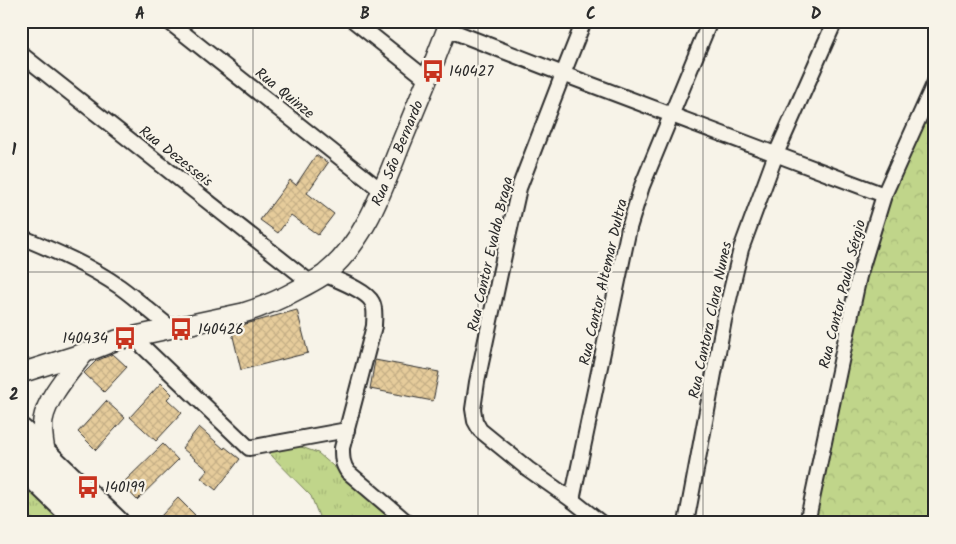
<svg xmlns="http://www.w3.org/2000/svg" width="956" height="544" viewBox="0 0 956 544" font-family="Kalam,sans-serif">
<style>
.grass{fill:url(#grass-tufts);stroke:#76805a}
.forest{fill:url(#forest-crowns);stroke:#76805a}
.building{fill:url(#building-cross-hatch);stroke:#2b2b2b}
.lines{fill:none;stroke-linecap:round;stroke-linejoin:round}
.street-casing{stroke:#2b2b2b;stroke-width:18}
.secondary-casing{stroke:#2b2b2b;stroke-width:22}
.highway-casing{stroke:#2b2b2b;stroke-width:29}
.street{stroke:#f7f3e8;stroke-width:14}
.secondary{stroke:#f7f3e8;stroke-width:19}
.highway{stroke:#f7f3e8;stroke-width:25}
.grid{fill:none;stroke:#2b2b2b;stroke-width:1;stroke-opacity:0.55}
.labels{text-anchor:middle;stroke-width:4.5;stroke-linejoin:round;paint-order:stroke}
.poi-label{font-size:15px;fill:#2b2b2b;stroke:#f7f3e8;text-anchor:start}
.street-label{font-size:15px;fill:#2b2b2b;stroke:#f7f3e8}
.neatline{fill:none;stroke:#2b2b2b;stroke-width:2}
.grid-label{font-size:16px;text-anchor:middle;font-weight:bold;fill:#2b2b2b}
</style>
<defs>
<pattern id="grass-tufts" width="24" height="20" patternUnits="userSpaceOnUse" patternTransform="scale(1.25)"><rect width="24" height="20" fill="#c0d58a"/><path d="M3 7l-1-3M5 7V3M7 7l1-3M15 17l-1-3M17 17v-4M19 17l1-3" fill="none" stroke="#a5b777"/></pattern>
<pattern id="forest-crowns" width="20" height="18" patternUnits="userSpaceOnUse" patternTransform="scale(1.25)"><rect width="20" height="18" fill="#c0d58a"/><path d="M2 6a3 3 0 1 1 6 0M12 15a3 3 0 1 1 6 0" fill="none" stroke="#a5b777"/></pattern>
<pattern id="building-cross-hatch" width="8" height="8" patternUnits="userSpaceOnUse" patternTransform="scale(1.25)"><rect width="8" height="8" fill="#e6cc9b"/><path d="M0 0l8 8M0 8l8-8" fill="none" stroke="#c5af86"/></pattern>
</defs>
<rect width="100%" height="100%" fill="#f7f3e8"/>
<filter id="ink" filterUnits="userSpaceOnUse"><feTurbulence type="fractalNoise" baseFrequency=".02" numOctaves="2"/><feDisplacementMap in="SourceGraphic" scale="10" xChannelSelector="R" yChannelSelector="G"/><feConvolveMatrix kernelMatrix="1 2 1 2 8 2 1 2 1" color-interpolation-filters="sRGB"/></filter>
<g filter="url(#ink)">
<g class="grass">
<polygon points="296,445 318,453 397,521 396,523 320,523 320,519 311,496 265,449"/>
<polygon points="28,479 74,523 38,523 21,509 21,487"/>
</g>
<polygon class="forest" points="935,87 935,523 802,523 856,282"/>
<g class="building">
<polygon points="316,155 328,163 307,193 334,214 318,235 291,215 278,233 260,220 290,180 296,185"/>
<polygon points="297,310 308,353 241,370 231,328"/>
<polygon points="113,354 127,367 104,392 84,373 96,361"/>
<polygon points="375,360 439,372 433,401 370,389"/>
<polygon points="161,383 172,394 167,399 182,413 156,441 130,417"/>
<polygon points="106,401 125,418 96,450 78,432"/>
<polygon points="199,427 224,449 225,447 240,459 216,490 201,478 208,470 182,448"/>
<polygon points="163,444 178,460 137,500 122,484"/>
<polygon points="178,498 195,515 187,523 167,523 161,516"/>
</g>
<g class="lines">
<defs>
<g id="street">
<polyline points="168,21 382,191"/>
<polyline points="354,21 428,80"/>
<polyline points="584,21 563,74 519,188 501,269 477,382 473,409 475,421 480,430 528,469 572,500 601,523"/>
<polyline points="447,29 563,74 884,195"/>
<polyline points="21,54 311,283"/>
<path d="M 21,237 C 55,251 90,266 120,287 C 138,300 154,315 171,328"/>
<path d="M 324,274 C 337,280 366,290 372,302 C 376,309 374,319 374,326 L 342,448 C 342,457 342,464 348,472 L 408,523"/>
<polyline points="132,336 249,448 347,430"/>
<polyline points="572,500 629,228 642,186 710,21"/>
<polyline points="686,523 724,320 741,249 776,154 835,21"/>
<polyline points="807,523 859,276 884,195 935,82"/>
</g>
<g id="secondary">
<path id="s1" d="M 21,373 L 84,353 L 117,340 L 243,313 C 263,307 281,299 299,289 C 308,284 317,280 325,274 C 366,241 383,188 402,141 C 419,101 435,61 450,21"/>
<path d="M 46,456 C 44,444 41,432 43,420 C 47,397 70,372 84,353"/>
</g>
<g id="highway">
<polyline points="21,432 116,523"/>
<polyline points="21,464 82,523"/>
</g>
</defs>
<use href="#street" class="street-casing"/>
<use href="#secondary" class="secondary-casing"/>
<use href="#highway" class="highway-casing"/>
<use href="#street" class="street"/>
<use href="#secondary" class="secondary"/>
<use href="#highway" class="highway"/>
</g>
</g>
<path class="grid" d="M 253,21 L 253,523M 478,21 L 478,523M 703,21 L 703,523M 21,272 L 935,272"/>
<defs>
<symbol id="bus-bare" viewBox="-9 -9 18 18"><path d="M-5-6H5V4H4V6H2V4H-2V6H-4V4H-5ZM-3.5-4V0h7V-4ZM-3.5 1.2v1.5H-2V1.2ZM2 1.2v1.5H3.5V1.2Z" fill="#c8321e" stroke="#f7f3e8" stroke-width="2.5" paint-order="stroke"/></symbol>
</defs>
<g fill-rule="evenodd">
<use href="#bus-bare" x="417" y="55" width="32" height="32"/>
<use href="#bus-bare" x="165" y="313" width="32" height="32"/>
<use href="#bus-bare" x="109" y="322" width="32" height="32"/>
<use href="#bus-bare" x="72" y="471" width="32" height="32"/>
</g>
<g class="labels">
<g class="poi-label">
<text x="449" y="76">140427</text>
<text x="198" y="334">140426</text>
<text x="108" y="343" text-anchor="end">140434</text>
<text x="105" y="492">140199</text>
</g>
<g class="street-label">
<text transform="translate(285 93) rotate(39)" y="5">Rua Quinze</text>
<text dy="5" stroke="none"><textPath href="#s1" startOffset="464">Rua São Bernardo</textPath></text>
<text transform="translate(176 156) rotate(38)" y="5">Rua Dezesseis</text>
<text transform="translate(490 254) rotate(-77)" y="5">Rua Cantor Evaldo Braga</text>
<text transform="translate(603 282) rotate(-77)" y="5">Rua Cantor Altemar Dultra</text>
<text transform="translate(842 294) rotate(-76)" y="5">Rua Cantor Paulo Sérgio</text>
<text transform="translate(710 320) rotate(-78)" y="5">Rua Cantora Clara Nunes</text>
</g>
</g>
<rect width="956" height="544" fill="none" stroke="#f7f3e8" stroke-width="55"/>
<rect x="28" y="28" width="900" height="488" class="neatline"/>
<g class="grid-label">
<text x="140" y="19">A</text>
<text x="365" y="19">B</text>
<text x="591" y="19">C</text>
<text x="816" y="19">D</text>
<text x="14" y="155">1</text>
<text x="14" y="400">2</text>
</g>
</svg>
